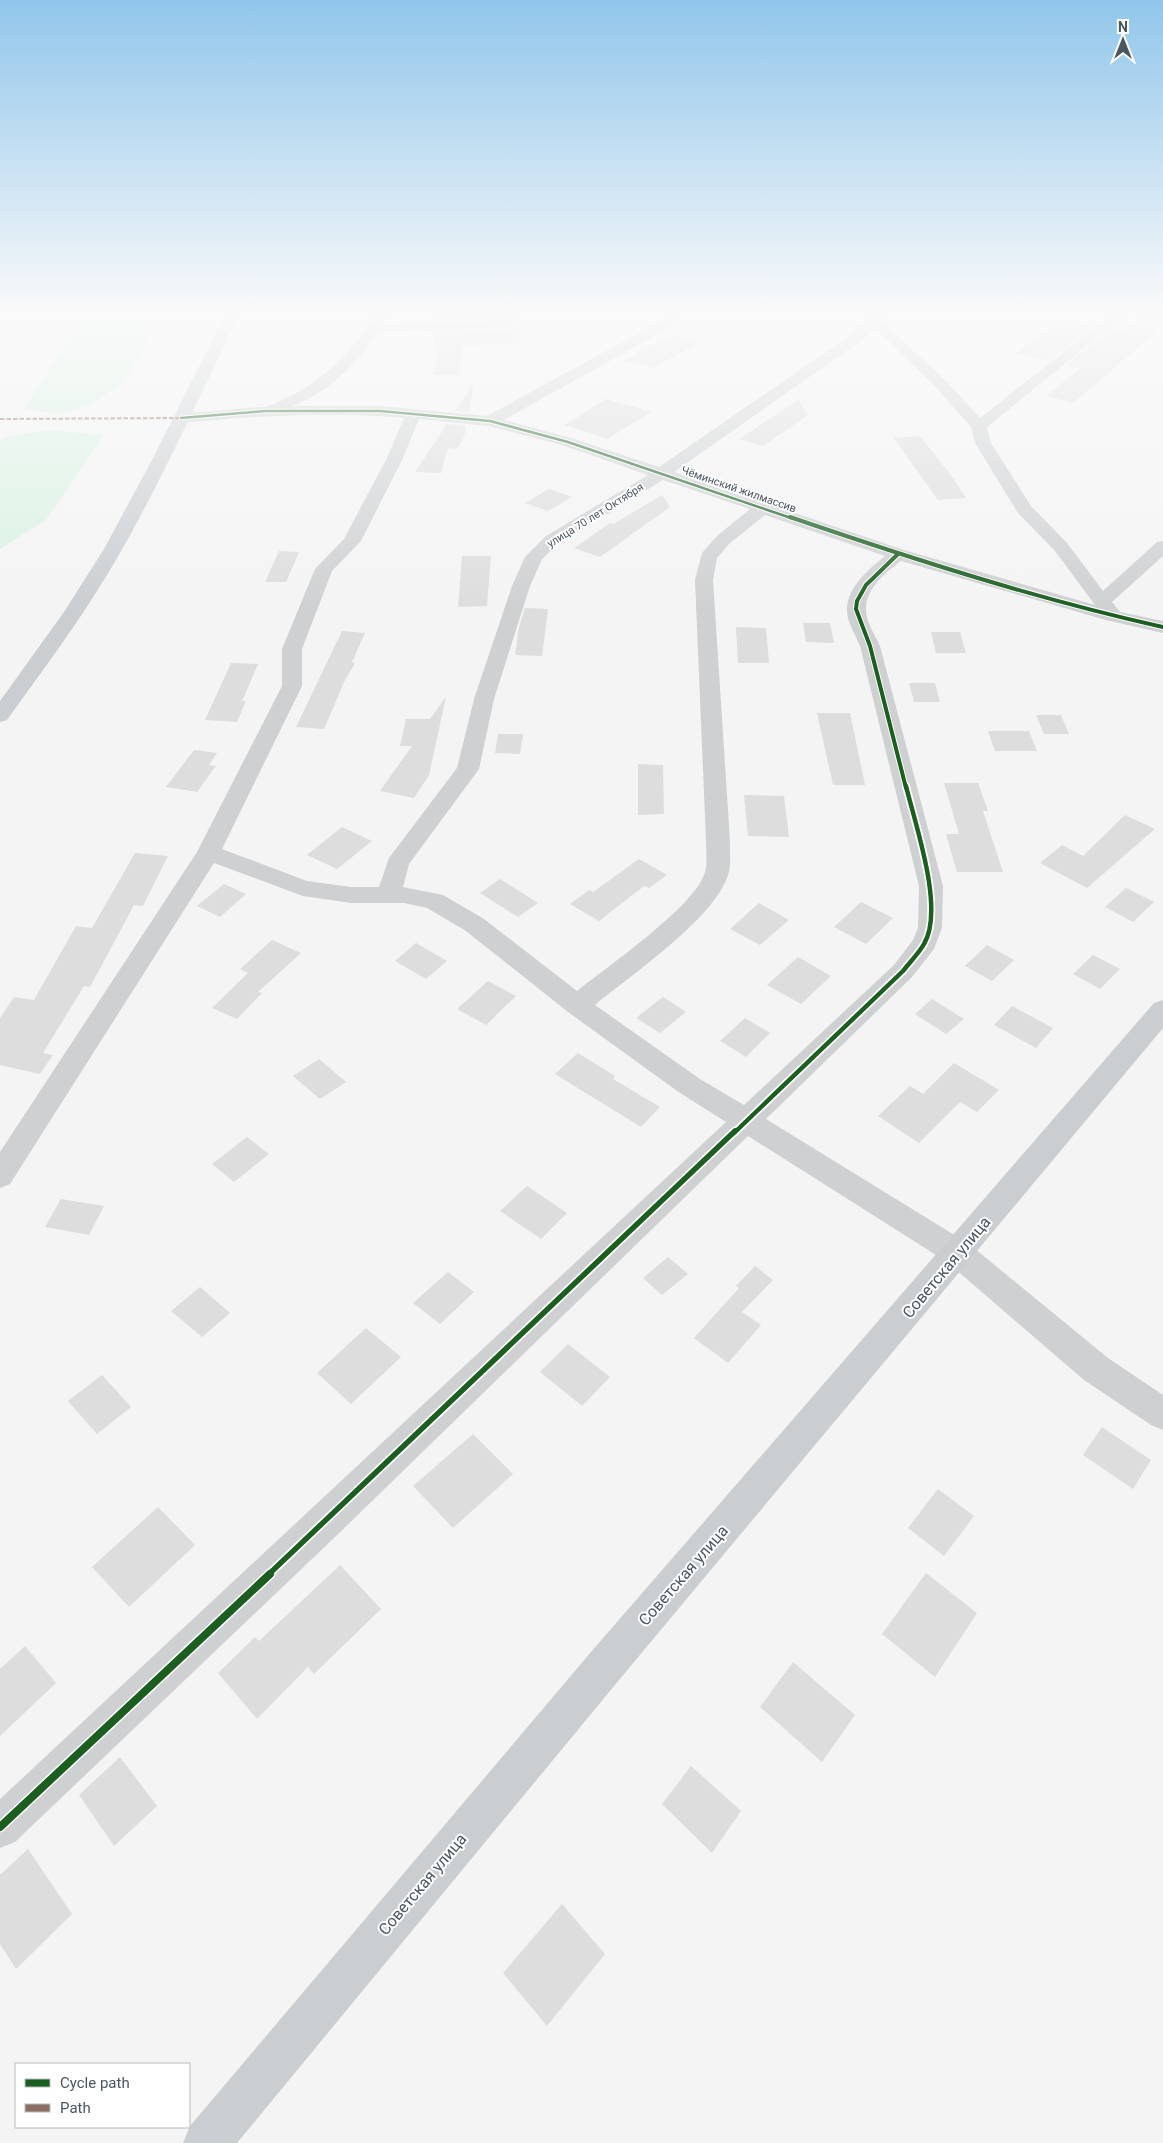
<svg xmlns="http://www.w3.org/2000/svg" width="1163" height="2143" viewBox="0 0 1163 2143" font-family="Roboto,sans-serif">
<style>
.green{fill:#d9f2e3}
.building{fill:#ddddde}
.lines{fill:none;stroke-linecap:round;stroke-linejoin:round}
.minor{fill:#ced0d2;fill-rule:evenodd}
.major{fill:#caced1;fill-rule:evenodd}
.quiet{stroke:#8d6e63;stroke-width:2;stroke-dasharray:4.5 2;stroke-linecap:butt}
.cycleway-far4-casing{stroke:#fff;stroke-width:4.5}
.cycleway-far3-casing{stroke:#fff;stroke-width:6}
.cycleway-far2-casing{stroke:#fff;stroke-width:8}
.cycleway-far1-casing{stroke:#fff;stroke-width:9}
.cycleway-casing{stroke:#fff;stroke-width:11}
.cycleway-far4{stroke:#1b5e20;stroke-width:2.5}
.cycleway-far3{stroke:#1b5e20;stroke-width:4}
.cycleway-far2{stroke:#1b5e20;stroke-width:4.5}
.cycleway-far1{stroke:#1b5e20;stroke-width:5.5}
.cycleway{stroke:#1b5e20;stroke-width:8}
.labels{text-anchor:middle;stroke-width:4;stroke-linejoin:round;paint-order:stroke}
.far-street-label{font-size:11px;fill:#4a5661;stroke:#fff}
.near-street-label{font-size:16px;fill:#4a5661;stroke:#fff}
</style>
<rect width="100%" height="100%" fill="#f4f4f4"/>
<g class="green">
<polygon points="88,309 168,309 123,383 87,406 58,414 24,409"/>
<polygon points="48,430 104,435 46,520 0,549 0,441 7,437"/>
</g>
<g class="building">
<polygon points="432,309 513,309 521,343 463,346 459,375 434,375 437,357 434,332 507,330 516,323 507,318 433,320"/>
<polygon points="1150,309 1163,309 1163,326 1073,403 1046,396 1080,369 1066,365 1110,329 1122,332"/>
<polygon points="1062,318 1094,325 1049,361 1017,353"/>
<polygon points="672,334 701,341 654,368 624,360"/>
<polygon points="474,383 469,412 455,411"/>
<polygon points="606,399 651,412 607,439 565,425"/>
<polygon points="798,400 808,415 763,446 739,439"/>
<polygon points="447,424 466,426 464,437 457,449 448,448 441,473 415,472"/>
<polygon points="920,436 950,474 966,498 938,500 894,438"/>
<polygon points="549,489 572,497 548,511 525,503"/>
<polygon points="662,495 670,507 600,557 574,548 610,523 613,524"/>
<polygon points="279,551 299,552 286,582 265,582"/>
<polygon points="462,556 491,556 487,606 458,607"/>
<polygon points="525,608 548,609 542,656 515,655 519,627"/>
<polygon points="803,623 830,623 834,643 806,642"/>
<polygon points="736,627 766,628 769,663 738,663"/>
<polygon points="342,631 365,633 352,662 355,663 344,682 324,729 296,727"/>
<polygon points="931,632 960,632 966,653 936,653"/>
<polygon points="231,663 258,664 242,701 246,701 237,722 205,720"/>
<polygon points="909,683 935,683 940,702 914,702"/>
<polygon points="446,697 429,775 414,798 380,791 412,746 400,746 406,719 430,719"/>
<polygon points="817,713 850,713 865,785 833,785"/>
<polygon points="1036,715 1061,715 1069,734 1044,734"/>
<polygon points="988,731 1029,731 1037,751 995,751"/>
<polygon points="498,734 523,734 520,754 495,753"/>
<polygon points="194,750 217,753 209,765 216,766 197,792 166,787"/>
<polygon points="638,764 663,765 664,814 638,815"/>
<polygon points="944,783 978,783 988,811 983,811 1003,872 957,872 946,834 959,834"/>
<polygon points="744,795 784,796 789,837 748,836"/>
<polygon points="1125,815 1155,829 1087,888 1040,863 1062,845 1083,856"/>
<polygon points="342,827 372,841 337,869 307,855"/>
<polygon points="135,853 168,856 143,906 134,905 90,987 84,986 43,1053 53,1055 40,1074 0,1065 0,1018 14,997 34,1000 76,926 92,928"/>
<polygon points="639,859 667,875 649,888 644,886 599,921 570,904 589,890 593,892"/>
<polygon points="500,879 538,903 518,917 480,893"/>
<polygon points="224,884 246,894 220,917 197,906"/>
<polygon points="1126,888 1154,902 1133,922 1105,907"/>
<polygon points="861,902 893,918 866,944 834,927"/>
<polygon points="759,903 789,920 760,945 730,929"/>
<polygon points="272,940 301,953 258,992 262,993 237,1019 212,1008 248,973 240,969"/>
<polygon points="416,943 447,961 426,979 395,961"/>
<polygon points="987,945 1014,960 992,981 965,966"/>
<polygon points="1093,955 1120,969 1100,989 1073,974"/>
<polygon points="798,957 831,976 801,1004 767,985"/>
<polygon points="488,981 516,996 486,1025 457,1009"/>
<polygon points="663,997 686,1012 660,1033 636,1018"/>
<polygon points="932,999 964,1019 946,1034 915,1014"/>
<polygon points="1012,1006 1053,1028 1036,1048 994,1025"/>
<polygon points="745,1018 770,1033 746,1057 720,1041"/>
<polygon points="578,1053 615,1076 613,1079 660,1107 641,1127 555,1074"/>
<polygon points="319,1059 346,1082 320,1099 293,1076"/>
<polygon points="954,1063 999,1090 977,1112 960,1102 919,1143 878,1116 910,1086 923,1094"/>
<polygon points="247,1137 269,1154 234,1182 212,1164"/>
<polygon points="527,1186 567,1213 541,1239 500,1211"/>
<polygon points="61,1199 104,1206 89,1235 45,1227"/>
<polygon points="668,1257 688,1274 662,1295 643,1278"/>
<polygon points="755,1266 773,1280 742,1312 761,1325 728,1363 694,1338 739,1288 736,1286"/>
<polygon points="448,1272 474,1292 440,1324 413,1303"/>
<polygon points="200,1287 230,1313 202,1337 171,1311"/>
<polygon points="366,1328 401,1357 351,1404 317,1373"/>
<polygon points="568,1344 610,1377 582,1406 540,1372"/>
<polygon points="102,1375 131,1407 97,1434 68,1401"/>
<polygon points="1102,1427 1151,1460 1133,1489 1083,1455"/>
<polygon points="473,1434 513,1474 453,1528 413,1486"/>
<polygon points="938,1489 974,1516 944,1556 908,1528"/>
<polygon points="158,1507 195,1545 129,1607 92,1567"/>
<polygon points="340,1565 381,1609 314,1674 308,1667 257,1719 218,1673 255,1637 259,1641"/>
<polygon points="926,1573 977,1613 935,1677 882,1634"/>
<polygon points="25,1646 56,1683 0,1736 0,1669"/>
<polygon points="793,1662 855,1715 822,1762 760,1707"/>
<polygon points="120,1757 157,1806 114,1846 79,1795"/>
<polygon points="691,1766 741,1811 712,1853 662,1804"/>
<polygon points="28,1849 72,1914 16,1969 0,1944 0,1875"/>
<polygon points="562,1904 605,1954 547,2026 503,1973"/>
</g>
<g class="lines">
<path class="minor" d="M 377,309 L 391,309 L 384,323 L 507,320 L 514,324 L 507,328 L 379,331 C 358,363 329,392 292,406 L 380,406 L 487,416 L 657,323 L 668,314 L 669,309 L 681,309 L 680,318 L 667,329 L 504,420 L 574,439 L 659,467 L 849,336 L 867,320 L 856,309 L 870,309 L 875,312 L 879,309 L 893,309 L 883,320 L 894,333 L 944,379 L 980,418 L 1118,309 L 1132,309 L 987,427 L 991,443 L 1031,506 L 1067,543 L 1103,591 L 1157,542 L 1163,541 L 1163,556 L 1112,602 L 1120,612 L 1163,621 L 1163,633 L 1106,620 L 901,561 C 886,572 865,589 866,610 C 866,622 875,635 880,646 L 943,886 L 942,928 L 934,949 L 912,977 L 766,1119 L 969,1244 L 1108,1358 L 1163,1395 L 1163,1430 L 1151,1425 L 1084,1380 L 947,1262 L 748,1136 L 335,1537 L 15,1842 L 0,1848 L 0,1799 L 726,1122 L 680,1093 L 568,1012 L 466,931 L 427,908 L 404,903 L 351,903 L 303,896 L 214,863 L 10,1184 L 0,1188 L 0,1152 L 197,852 L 282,686 L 282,649 L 315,569 L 344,539 L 387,458 L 404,418 C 330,411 255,416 181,423 L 173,418 L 181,413 C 203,412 224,410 246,408 C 253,407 263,408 269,406 C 316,388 354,354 377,309 ZM 875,328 L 934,385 L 971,427 L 975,443 L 1018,513 L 1055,551 L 1095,605 L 904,550 L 674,472 L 859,342 ZM 419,419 L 489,426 L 562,445 L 648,475 L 546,536 L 525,557 L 512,586 L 474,699 L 457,768 L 389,858 L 379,887 L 351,887 L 307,881 L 222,849 L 302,686 L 302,649 L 332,571 L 361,541 L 403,458 ZM 663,480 L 750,509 L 717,536 L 702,553 L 695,580 L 706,841 C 706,852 708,865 704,875 C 693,907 606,968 577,991 L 484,919 L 443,895 L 403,887 L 409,864 L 479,769 L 494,699 L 530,586 L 542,559 L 558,544 ZM 765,515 L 885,556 C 870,568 847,587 847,609 C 846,621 856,635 860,646 L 919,886 L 918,928 L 913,940 L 894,965 L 744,1105 L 700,1079 L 595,1005 C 631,975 714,919 728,875 C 732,865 729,852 730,841 L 713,580 L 717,558 L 729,544 Z"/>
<g class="major">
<path d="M 228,309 L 242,309 C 199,396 160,486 110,570 C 79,622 42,671 7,720 L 0,722 L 0,701 L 64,612 L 104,549 L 152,460 Z"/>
<polygon points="1163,1000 1163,1028 619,1680 237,2143 183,2143 190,2126 591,1652 1154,1003"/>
</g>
<polyline class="quiet" points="0,419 181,418"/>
<defs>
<polyline id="cycleway-far4" points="181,418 265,411 380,411 490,421 568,442 794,519"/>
<g id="cycleway-far3">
<path d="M 790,517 C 913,559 1037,599 1163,627"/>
<polyline points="898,554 866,585 857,601 856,609 870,646 906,788"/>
</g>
<path id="cycleway-far2" d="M 734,1133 L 903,971 C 910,962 919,953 924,944 C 945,909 915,824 906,786"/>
<polyline id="cycleway-far1" points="268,1575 735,1131"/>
<polyline id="cycleway" points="0,1827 270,1574"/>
</defs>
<use href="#cycleway-far4" class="cycleway-far4-casing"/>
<use href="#cycleway-far3" class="cycleway-far3-casing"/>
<use href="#cycleway-far2" class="cycleway-far2-casing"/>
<use href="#cycleway-far1" class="cycleway-far1-casing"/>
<use href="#cycleway" class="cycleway-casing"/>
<use href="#cycleway-far4" class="cycleway-far4"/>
<use href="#cycleway-far3" class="cycleway-far3"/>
<use href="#cycleway-far2" class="cycleway-far2"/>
<use href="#cycleway-far1" class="cycleway-far1"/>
<use href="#cycleway" class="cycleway"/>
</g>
<linearGradient id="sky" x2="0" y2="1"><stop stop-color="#91c6eb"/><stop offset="0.51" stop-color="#fafafa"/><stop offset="1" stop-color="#fafafa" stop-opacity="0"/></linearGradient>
<rect width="1163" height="609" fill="url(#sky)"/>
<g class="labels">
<g class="far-street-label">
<text transform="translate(739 489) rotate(19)" y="4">Чёминский жилмассив</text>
<text transform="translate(595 515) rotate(-32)" y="4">улица 70 лет Октября</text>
</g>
<g class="near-street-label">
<text transform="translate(946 1267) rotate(-50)" y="6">Советская улица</text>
<text transform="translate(683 1575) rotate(-49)" y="6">Советская улица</text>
<text transform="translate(422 1884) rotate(-50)" y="6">Советская улица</text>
</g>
</g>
<rect x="15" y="2063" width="175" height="65" fill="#ffffff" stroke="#b7bbc0"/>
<rect x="25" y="2079" width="25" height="8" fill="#1b5e20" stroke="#b7bbc0"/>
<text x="60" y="2088" font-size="15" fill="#4a5661">Cycle path</text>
<rect x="25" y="2104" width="25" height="8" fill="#8d6e63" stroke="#b7bbc0"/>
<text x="60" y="2113" font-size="15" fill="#4a5661">Path</text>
<g transform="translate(1123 40)" stroke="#ffffff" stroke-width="4" paint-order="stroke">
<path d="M0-4L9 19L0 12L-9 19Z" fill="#4a5661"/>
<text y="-8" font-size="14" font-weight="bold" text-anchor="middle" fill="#4a5661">N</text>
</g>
</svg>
